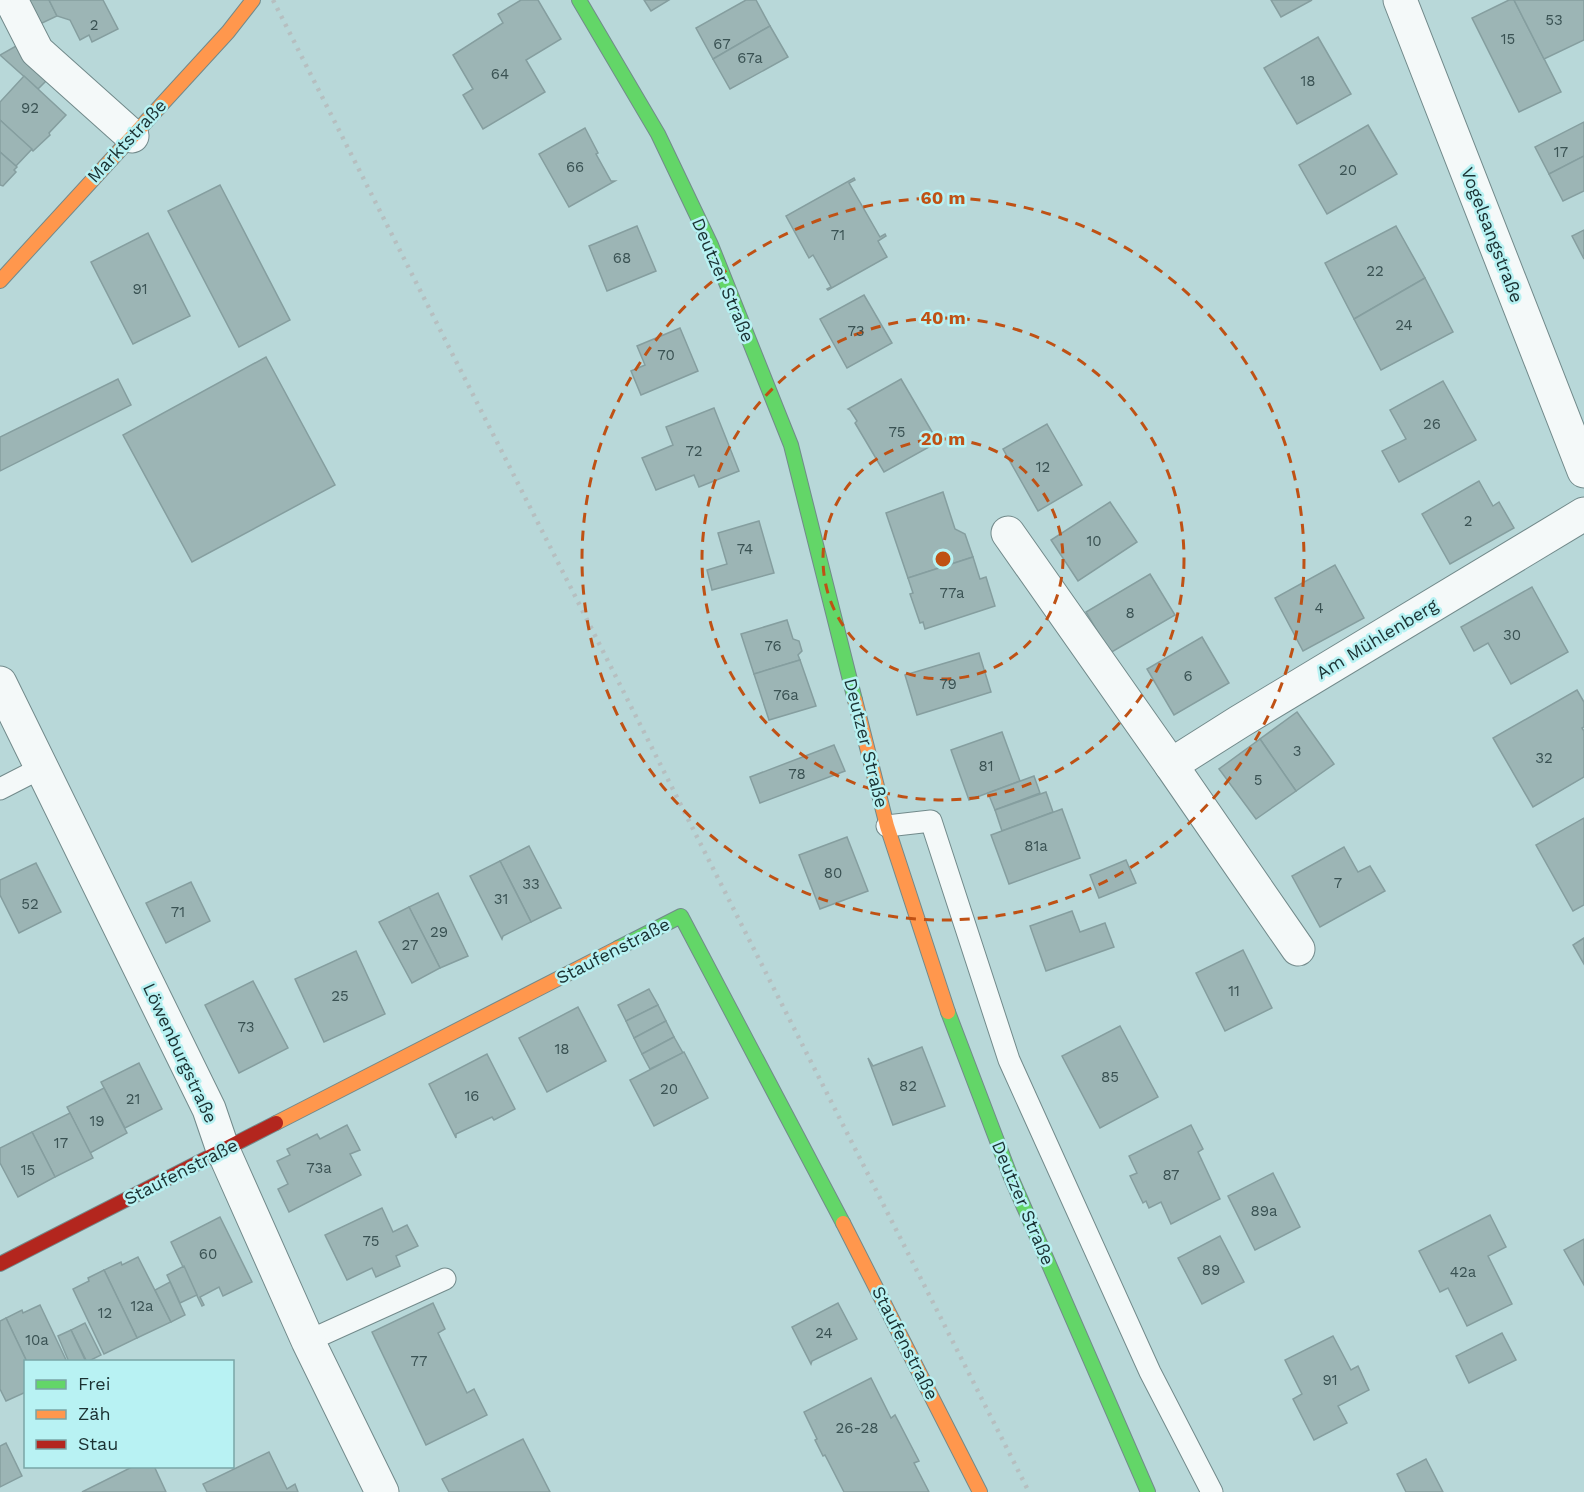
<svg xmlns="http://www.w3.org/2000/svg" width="1584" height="1492" viewBox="0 0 1584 1492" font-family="'Work Sans',sans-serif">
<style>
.building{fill:#9cb5b5;stroke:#859e9f;stroke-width:1.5}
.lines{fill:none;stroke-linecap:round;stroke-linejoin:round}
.lane-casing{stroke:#728a8b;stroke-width:23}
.street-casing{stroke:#728a8b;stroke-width:35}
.fast-casing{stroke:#728a8b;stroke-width:16}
.slow-casing{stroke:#728a8b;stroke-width:16}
.jam-casing{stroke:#728a8b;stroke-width:16}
.lane{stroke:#f4f9f9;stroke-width:21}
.street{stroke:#f4f9f9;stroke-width:33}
.fast{stroke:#63d668;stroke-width:14}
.slow{stroke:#ff974d;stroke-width:14}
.jam{stroke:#b3261e;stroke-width:14}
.rail{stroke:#b6bfc0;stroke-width:4.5;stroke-dasharray:3 6;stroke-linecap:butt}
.ring{fill:none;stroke:#bf5114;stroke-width:3;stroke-dasharray:10 8}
.labels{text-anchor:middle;stroke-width:5;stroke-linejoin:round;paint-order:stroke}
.number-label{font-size:15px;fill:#3a5253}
.street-label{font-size:18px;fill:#1a3132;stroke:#b8f2f3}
.centre{fill:#bf5114;stroke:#b8f2f3;stroke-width:3}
.ring-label{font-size:18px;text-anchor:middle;font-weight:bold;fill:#bf5114;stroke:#b8f2f3;stroke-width:5;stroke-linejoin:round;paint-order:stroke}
</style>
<rect width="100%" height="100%" fill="#b8d8d9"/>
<g class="building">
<polygon points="28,0 49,0 57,16 40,24"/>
<polygon points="49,0 103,0 118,29 92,42 89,35 80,40 70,20 57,16"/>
<polygon points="521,0 538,0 561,39 526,60 545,92 483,129 463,95 473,89 453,55 503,23 498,14"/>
<polygon points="644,0 669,0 651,11"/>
<polygon points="746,0 756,0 770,26 713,59 696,28"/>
<polygon points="1271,0 1312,0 1281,17"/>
<polygon points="1509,0 1514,0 1561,92 1519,112 1472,18"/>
<polygon points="1514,0 1584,0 1584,40 1544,59"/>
<polygon points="770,26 788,57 730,89 713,59"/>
<polygon points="1318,37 1351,94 1297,124 1264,68"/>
<polygon points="18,45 51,76 38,89 0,55"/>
<polygon points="24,76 66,115 49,133 50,135 33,151 0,120 0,102"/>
<polygon points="0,120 32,149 16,166 0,152"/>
<polygon points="1584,122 1584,156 1549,174 1535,147"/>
<polygon points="1368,125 1397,174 1327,214 1299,165"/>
<polygon points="585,128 598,153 596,154 611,181 615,181 569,207 539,154"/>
<polygon points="0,152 17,167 14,170 16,172 3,186 0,185"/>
<polygon points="1584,156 1584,191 1563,201 1549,174"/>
<polygon points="854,178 855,180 849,183 880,237 885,234 886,236 878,241 887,257 828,290 827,289 831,287 813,255 809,258 786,216"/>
<polygon points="220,185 290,320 239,347 168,211"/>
<polygon points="637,226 656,271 607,291 589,246"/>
<polygon points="1396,226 1425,278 1354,319 1325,263"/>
<polygon points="1584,230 1584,259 1572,236"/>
<polygon points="148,233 190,316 133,344 91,262"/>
<polygon points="1425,278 1453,332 1381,370 1354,319"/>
<polygon points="864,295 892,343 847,368 820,319"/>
<polygon points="680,328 698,371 641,395 631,371 645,365 637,346"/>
<polygon points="266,357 335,485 192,562 123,435"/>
<polygon points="118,379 131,405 0,471 0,437"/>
<polygon points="901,379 938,442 884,472 855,423 857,421 850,410 848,409"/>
<polygon points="1443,381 1476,440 1399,482 1382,451 1406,439 1390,410"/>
<polygon points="714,408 739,471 699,487 694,475 656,490 642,458 673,445 666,427"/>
<polygon points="1047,424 1082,485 1038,511 1003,449"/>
<polygon points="1479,481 1493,506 1499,502 1514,528 1450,564 1422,514"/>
<polygon points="943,492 955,529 965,534 973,557 908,578 886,513"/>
<polygon points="1110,502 1137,542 1078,581 1051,540"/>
<polygon points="759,521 774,573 712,590 707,570 727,564 718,533"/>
<polygon points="973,557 980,579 986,577 995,606 925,629 923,622 920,623 910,594 913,593 908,578"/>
<polygon points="1335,565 1364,618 1303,651 1275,598"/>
<polygon points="1150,574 1175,615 1110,653 1086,612"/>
<polygon points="1532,587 1568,652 1511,684 1488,643 1474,651 1461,627"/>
<polygon points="787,620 793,639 799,641 802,651 798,655 800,660 754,674 741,634"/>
<polygon points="1202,637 1229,683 1174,715 1147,669"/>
<polygon points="979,653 991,692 917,715 905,675"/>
<polygon points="800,660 816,706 769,720 754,674"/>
<polygon points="1577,690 1584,702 1584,727 1582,728 1584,731 1584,777 1533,807 1493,738"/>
<polygon points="1297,712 1334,764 1296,791 1260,739"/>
<polygon points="1002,732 1020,781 969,800 951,750"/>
<polygon points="1260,739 1296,791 1256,819 1219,769"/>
<polygon points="834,745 845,771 760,803 750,777"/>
<polygon points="1034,776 1040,793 995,810 988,793"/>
<polygon points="1046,792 1053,812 1002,831 995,810"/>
<polygon points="1062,809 1080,858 1009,884 991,835"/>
<polygon points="1584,818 1584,905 1573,911 1536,845"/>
<polygon points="847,837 868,891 820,909 799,855"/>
<polygon points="529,846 561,908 559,908 531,922 500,861"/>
<polygon points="1344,847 1358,872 1370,866 1385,891 1320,927 1292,876"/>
<polygon points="1126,860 1136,883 1099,898 1090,875"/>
<polygon points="500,861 531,922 503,936 502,939 470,876"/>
<polygon points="36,863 61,912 19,933 0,895 0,880"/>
<polygon points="191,882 210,921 166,943 146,903"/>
<polygon points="438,893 468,956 440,968 409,907"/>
<polygon points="409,907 440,968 412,983 379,922"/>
<polygon points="1072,911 1080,932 1105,923 1114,947 1046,971 1030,926"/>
<polygon points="1584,938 1584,964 1573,945"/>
<polygon points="1243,950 1272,1008 1225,1031 1196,973"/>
<polygon points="356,951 385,1014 324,1042 295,979"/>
<polygon points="253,981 288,1048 239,1073 205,1005"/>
<polygon points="649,989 658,1005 626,1021 618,1005"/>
<polygon points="658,1005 666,1021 634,1038 626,1021"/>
<polygon points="578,1007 606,1061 547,1092 519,1038"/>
<polygon points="666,1021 674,1037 642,1054 634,1038"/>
<polygon points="1120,1026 1158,1097 1100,1128 1062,1056"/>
<polygon points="674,1037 683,1053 650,1069 642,1054"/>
<polygon points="922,1047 945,1106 893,1125 868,1058 873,1066"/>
<polygon points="684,1052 708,1098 654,1126 630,1080"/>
<polygon points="487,1054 515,1109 494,1120 492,1117 456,1134 456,1138 429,1084"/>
<polygon points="139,1063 162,1109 125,1128 101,1082"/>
<polygon points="104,1088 127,1133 90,1153 67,1107"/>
<polygon points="70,1113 93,1158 55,1177 32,1132"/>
<polygon points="347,1125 360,1150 350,1154 361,1175 289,1212 278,1189 288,1184 277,1161 290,1155 287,1149 317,1134 320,1139"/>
<polygon points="1191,1125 1203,1149 1198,1152 1220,1199 1171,1224 1161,1202 1149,1208 1146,1201 1143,1203 1130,1176 1137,1173 1129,1156"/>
<polygon points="32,1132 55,1177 18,1197 0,1163 0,1148"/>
<polygon points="1273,1173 1300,1227 1255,1250 1228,1196"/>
<polygon points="382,1208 393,1232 407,1225 418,1246 396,1256 400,1266 376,1277 372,1268 347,1280 325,1235"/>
<polygon points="1490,1215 1506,1247 1488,1256 1512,1304 1467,1326 1448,1288 1440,1292 1419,1251"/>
<polygon points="220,1217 252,1282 223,1296 219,1287 200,1297 204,1305 202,1306 171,1242"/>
<polygon points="1220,1236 1244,1282 1202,1304 1178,1258"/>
<polygon points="1584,1239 1584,1285 1564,1250"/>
<polygon points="138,1257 171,1322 137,1338 104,1270 121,1262 122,1265"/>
<polygon points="184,1266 197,1295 180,1303 167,1275"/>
<polygon points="104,1270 137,1338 104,1354 73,1289 89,1281 88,1278"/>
<polygon points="170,1282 185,1315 171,1322 155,1290"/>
<polygon points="433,1303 445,1329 438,1333 467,1393 474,1389 487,1415 426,1445 372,1332"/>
<polygon points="838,1303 857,1339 812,1361 811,1364 792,1327"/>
<polygon points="40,1305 67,1362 27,1362 6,1318 22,1310 23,1313"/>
<polygon points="6,1318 27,1362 26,1392 6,1401 0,1389 0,1321"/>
<polygon points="85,1323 101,1355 87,1362 71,1330"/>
<polygon points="71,1330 86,1362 69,1362 58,1336"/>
<polygon points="1502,1333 1516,1360 1469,1383 1456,1356"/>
<polygon points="1333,1336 1351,1370 1358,1366 1369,1390 1338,1406 1347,1423 1314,1440 1293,1399 1302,1394 1285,1360"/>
<polygon points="871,1378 891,1418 895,1415 919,1461 914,1463 929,1492 844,1492 825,1455 823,1456 815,1440 817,1439 804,1412"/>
<polygon points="523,1439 550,1492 449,1492 442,1479"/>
<polygon points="6,1443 22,1476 0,1487 0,1446"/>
<polygon points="269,1452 287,1489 295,1484 298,1492 207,1492 203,1484"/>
<polygon points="1426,1459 1443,1492 1406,1492 1397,1474"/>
<polygon points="134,1466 154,1466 166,1492 82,1492"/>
</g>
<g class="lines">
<defs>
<g id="lane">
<polyline points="0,789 41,768"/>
<polyline points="887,826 931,821 1009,1060 1150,1372 1212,1492"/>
<polyline points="308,1341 445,1279"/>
</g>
<g id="street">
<polyline points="11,0 37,51 132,136"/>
<polyline points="1400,0 1584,471"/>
<polyline points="1008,533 1171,765 1239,722 1584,514"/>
<polyline points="0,683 209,1109 223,1150 308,1341 382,1492"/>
<polyline points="1171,765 1298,949"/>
</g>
<g id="fast">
<polyline points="579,0 658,134 711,245 791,445 855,700"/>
<polyline points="618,948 681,916 843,1223"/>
<polyline points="948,1012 1010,1175 1148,1492"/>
</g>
<g id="slow">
<polyline points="0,281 228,32 253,0"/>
<polyline points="855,700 887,826 948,1012"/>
<polyline points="276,1123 618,948"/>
<polyline points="843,1223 980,1492"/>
</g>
<polyline id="jam" points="0,1264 276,1123"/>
</defs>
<use href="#lane" class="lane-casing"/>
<use href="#street" class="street-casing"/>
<use href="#fast" class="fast-casing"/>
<use href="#slow" class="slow-casing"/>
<use href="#jam" class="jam-casing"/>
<use href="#lane" class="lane"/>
<use href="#street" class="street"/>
<use href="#fast" class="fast"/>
<use href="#slow" class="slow"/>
<use href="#jam" class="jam"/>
<polyline class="rail" points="273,0 1029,1492"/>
</g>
<g class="ring">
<circle cx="943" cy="559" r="120"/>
<circle cx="943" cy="559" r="241"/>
<circle cx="943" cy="559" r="361"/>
</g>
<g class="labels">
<g class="number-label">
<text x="1554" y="25">53</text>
<text x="94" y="30">2</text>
<text x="1508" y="44">15</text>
<text x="722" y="49">67</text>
<text x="750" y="63">67a</text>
<text x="500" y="79">64</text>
<text x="1308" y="86">18</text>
<text x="30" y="113">92</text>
<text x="1561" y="157">17</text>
<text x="575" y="172">66</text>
<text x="1348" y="175">20</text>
<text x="838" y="240">71</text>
<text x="622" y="263">68</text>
<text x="1375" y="276">22</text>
<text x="140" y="294">91</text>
<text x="1404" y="330">24</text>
<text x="856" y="336">73</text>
<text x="666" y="360">70</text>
<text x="1432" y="429">26</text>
<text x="897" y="437">75</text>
<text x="694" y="456">72</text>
<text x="1043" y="472">12</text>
<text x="1468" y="526">2</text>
<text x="1094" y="546">10</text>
<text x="745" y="554">74</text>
<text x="952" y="598">77a</text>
<text x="1319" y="613">4</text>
<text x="1130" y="618">8</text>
<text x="1512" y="640">30</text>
<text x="773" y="651">76</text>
<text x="1188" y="681">6</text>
<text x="948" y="689">79</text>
<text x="786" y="700">76a</text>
<text x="1297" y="756">3</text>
<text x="1544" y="763">32</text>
<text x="986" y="771">81</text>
<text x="797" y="779">78</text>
<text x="1258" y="785">5</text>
<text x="1036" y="851">81a</text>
<text x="833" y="878">80</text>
<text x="1338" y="888">7</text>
<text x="531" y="889">33</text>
<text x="501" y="904">31</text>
<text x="30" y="909">52</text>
<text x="178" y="917">71</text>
<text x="439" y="937">29</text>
<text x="410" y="950">27</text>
<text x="1234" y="996">11</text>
<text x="340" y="1001">25</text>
<text x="246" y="1032">73</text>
<text x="562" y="1054">18</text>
<text x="1110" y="1082">85</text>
<text x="908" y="1091">82</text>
<text x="669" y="1094">20</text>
<text x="472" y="1101">16</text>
<text x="133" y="1104">21</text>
<text x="97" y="1126">19</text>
<text x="61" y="1148">17</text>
<text x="319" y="1173">73a</text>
<text x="28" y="1175">15</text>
<text x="1171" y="1180">87</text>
<text x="1264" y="1216">89a</text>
<text x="371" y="1246">75</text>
<text x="208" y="1259">60</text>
<text x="1211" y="1275">89</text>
<text x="1463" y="1277">42a</text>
<text x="142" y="1311">12a</text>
<text x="105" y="1318">12</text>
<text x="824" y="1338">24</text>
<text x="37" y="1345">10a</text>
<text x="419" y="1366">77</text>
<text x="1330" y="1385">91</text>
<text x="857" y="1433">26-28</text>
</g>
<g class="street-label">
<text transform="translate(127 141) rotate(-47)" y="6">Marktstraße</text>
<text transform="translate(1492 235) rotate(69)" y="6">Vogelsangstraße</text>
<text transform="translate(723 280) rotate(67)" y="6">Deutzer Straße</text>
<text transform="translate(1377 639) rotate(-31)" y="6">Am Mühlenberg</text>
<text transform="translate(866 743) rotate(76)" y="6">Deutzer Straße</text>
<text transform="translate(613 951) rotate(-27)" y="6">Staufenstraße</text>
<text transform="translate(180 1053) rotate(65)" y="6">Löwenburgstraße</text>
<text transform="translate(181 1172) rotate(-27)" y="6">Staufenstraße</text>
<text transform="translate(1023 1203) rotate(67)" y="6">Deutzer Straße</text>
<text transform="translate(905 1343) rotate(63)" y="6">Staufenstraße</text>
</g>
</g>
<circle cx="943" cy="559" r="9" class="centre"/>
<g class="ring-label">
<text x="943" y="204">60 m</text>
<text x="943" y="324">40 m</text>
<text x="943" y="445">20 m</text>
</g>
<rect x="24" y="1360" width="210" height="108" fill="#b8f2f3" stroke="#79a5a6" stroke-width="1.5"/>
<rect x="36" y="1380" width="30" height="9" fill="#63d668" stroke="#79a5a6" stroke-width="1.5"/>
<text x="78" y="1390" font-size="18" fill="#1a3132">Frei</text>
<rect x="36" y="1410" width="30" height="9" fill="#ff974d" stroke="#79a5a6" stroke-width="1.5"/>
<text x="78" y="1420" font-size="18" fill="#1a3132">Zäh</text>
<rect x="36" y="1440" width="30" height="9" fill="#b3261e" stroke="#79a5a6" stroke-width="1.5"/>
<text x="78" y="1450" font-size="18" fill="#1a3132">Stau</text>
</svg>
